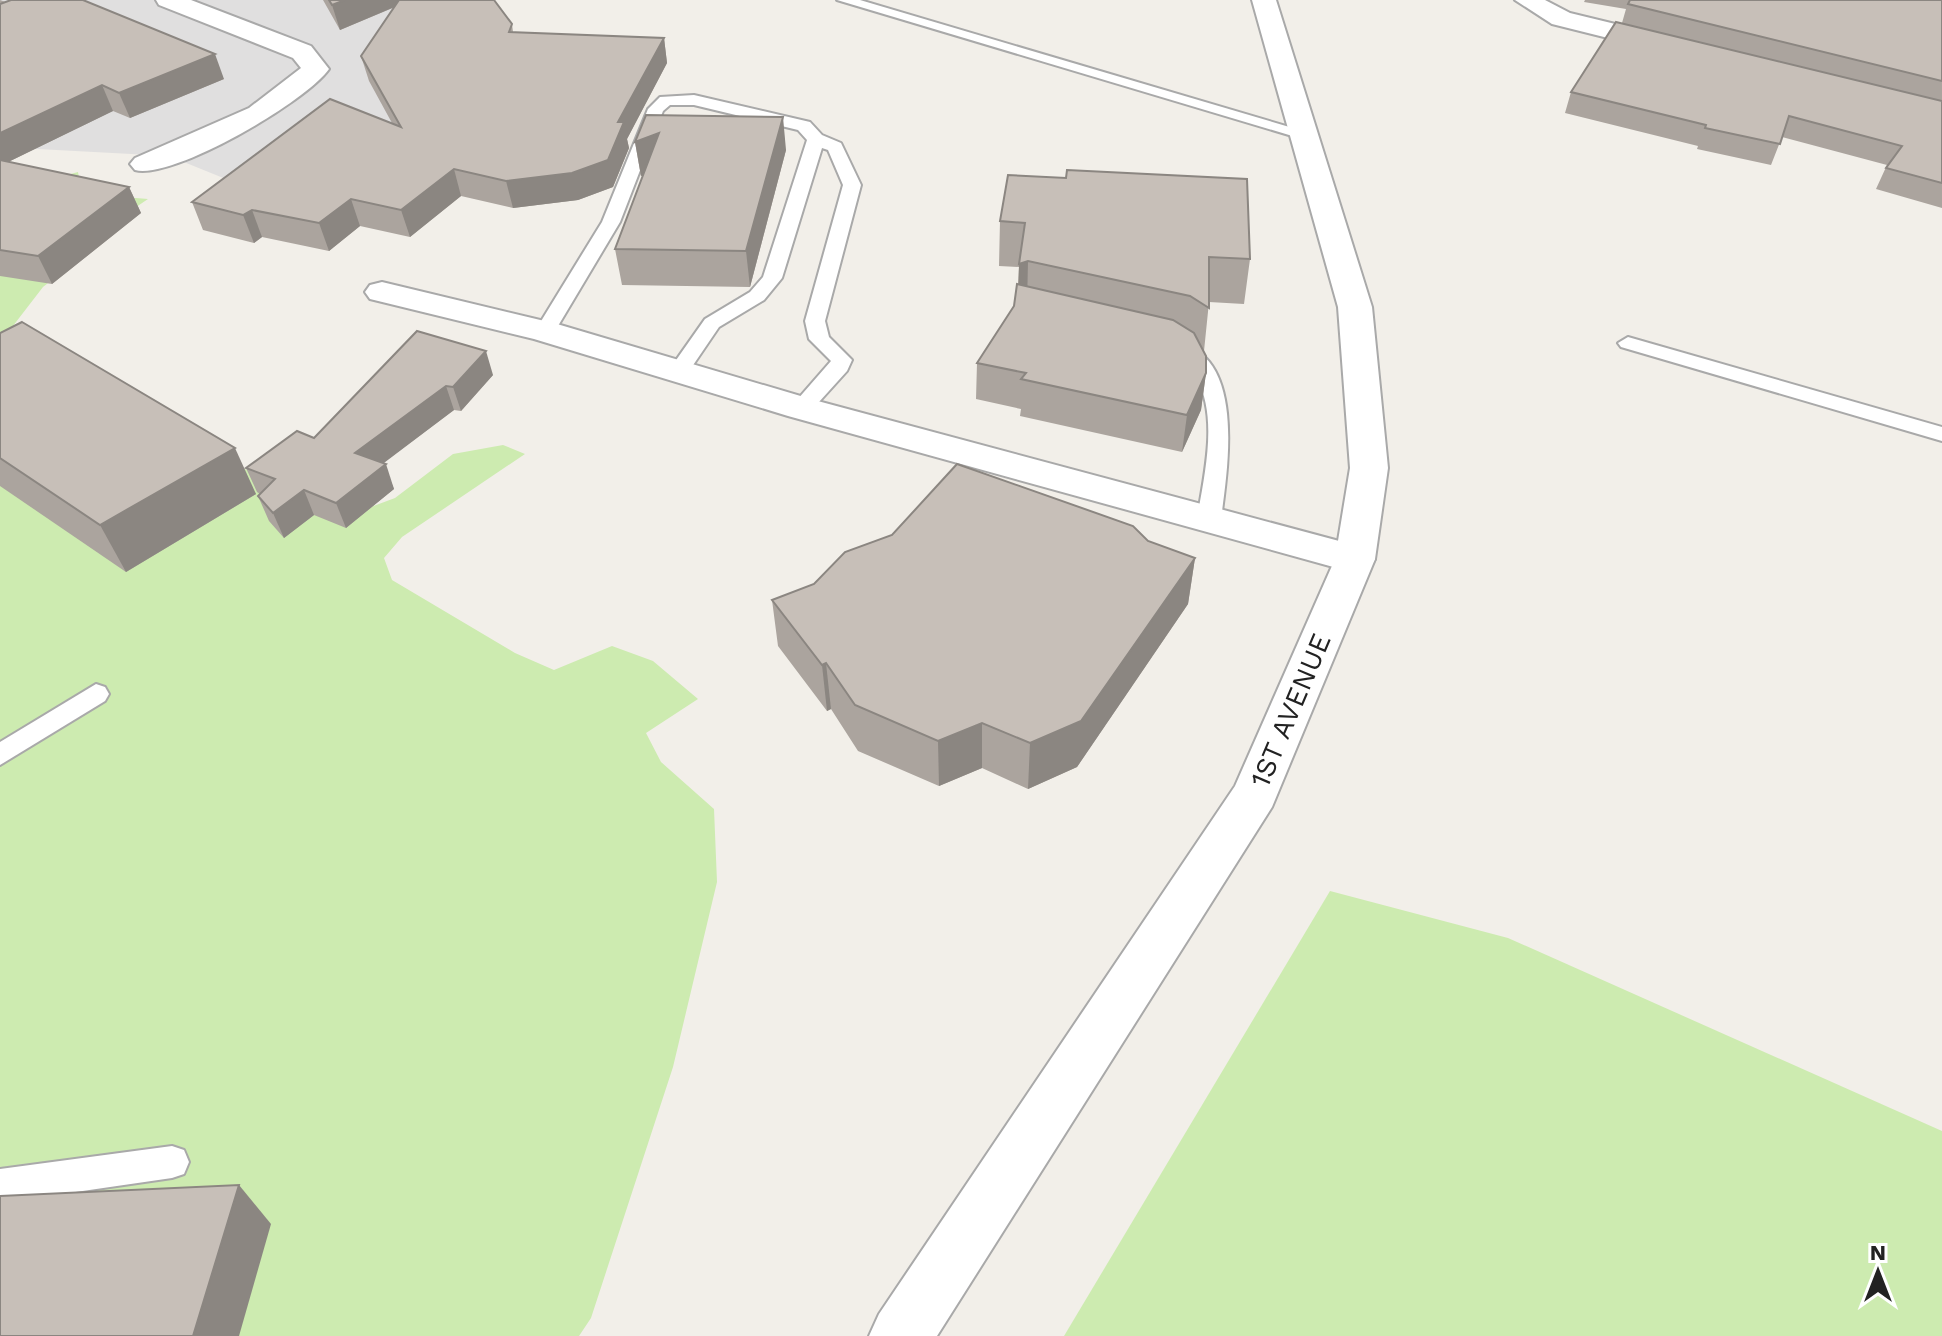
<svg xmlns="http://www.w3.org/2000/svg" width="1942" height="1336" viewBox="0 0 1942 1336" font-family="'Work Sans',sans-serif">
<rect width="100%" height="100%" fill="#f2efe9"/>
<polygon fill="#e0dfdf" points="0,0 470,0 497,11 325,219 169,156 0,147"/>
<g fill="#cdebb0">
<polygon points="78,172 80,183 112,196 148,199 111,224 89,251 43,287 6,335 176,440 352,514 395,498 453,454 503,445 525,454 402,537 384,558 392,580 515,653 554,670 612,646 653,661 698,699 646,733 661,762 714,809 717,882 673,1067 591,1318 579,1336 0,1336 0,193"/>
<polygon points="1330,891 1508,938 1942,1131 1942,1336 1064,1336"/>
</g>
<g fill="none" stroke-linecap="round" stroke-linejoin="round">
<defs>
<g id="service">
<polygon points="837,0 860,0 1313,134 1311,138 1299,138"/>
<polygon points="694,95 810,122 822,135 841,143 861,185 825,321 829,337 852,360 847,371 809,413 793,413 790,408 831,361 809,339 805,321 843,185 828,150 822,148 782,278 764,300 719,327 685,377 678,379 667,373 705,319 750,292 763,277 807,140 798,130 694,105 670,105 663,111 620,222 555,331 545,337 535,331 602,222 648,109 660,97"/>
<polygon points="1628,337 1942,427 1942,441 1621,347 1618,343"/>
<path d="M1181,344C1246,360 1227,472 1221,519L1209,527L1197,519C1204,476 1219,417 1196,377C1189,366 1178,360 1171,350Z"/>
<polygon points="96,684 105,687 109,694 105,701 0,765 0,742"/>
<polygon points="172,1146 184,1150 189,1162 184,1174 172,1178 0,1203 0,1169"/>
</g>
<g id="minor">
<path d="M156,0H191L311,46L329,69C306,102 172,180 135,170L130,164L135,158L249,108L301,68L293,58L159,5Z"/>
<polygon points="1515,0 1545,0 1570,13 1677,39 1681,45 1668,53 1552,24"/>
<polygon points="382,282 557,324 814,400 1369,549 1375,559 1369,569 1355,573 788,416 534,339 370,299 365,292 370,285"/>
</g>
<polygon id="tertiary" points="1252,0 1276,0 1372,307 1388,468 1375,559 1272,807 937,1336 869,1336 879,1314 1235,786 1335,559 1350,468 1338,307"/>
</defs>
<use href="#service" stroke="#a9a9a9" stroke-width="4"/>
<use href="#minor" stroke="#a9a9a9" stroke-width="4"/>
<use href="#tertiary" stroke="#a9a9a9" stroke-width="4"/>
<use href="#service" fill="#fff" fill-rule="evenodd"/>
<use href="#minor" fill="#fff" fill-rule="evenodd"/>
<use href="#tertiary" fill="#fff" fill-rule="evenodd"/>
</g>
<g fill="#aba49e">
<polygon points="0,0 224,79 130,118 113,111 8,162 129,187 141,213 52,284 0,276"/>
<polygon points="323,0 494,0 512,24 513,32 664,38 667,63 627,139 629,148 613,187 578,200 513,208 461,196 410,237 360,226 329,251 262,237 254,243 203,230 192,202 392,123 369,81 361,56 395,7 340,30"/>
<polygon points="1585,0 1942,0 1942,208 1876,189 1887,165 1782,137 1771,165 1697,149 1698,146 1565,113 1571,92 1622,23 1626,9 1584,2"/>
<polygon points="635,142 786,150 750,287 622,285 615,249 643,175 641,176"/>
<polygon points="1008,175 1250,259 1244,304 1209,302 1204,351 1206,373 1201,410 1182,452 1020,416 1021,409 976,399 977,363 1014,306 1018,284 1019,267 999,266 1000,221"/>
<polygon points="417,331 493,375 461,411 454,410 383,463 394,489 346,528 314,515 284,538 269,521 258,496 260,494 257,492 246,468 314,438"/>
<polygon points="0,333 256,494 126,572 0,486"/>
<polygon points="1148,541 1195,558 1188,604 1077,767 1028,789 982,768 939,786 858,751 831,709 827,711 778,646 772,600 814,584"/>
</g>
<g fill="#8b8681">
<polygon points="345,0 411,0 340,30 332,5"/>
<polygon points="664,38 667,63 627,139 629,148 613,187 578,200 513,208 506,181 618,122"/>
<polygon points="215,54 224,79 130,118 119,93"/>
<polygon points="102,85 113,111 0,166 0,133"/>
<polygon points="783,117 786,150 750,287 746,251"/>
<polygon points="659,133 664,167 641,176 635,142"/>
<polygon points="454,169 461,196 410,237 401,210"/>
<polygon points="129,187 141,213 52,284 38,256"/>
<polygon points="351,199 360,226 329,251 319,223"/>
<polygon points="252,210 262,237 254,243 243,215"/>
<polygon points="1028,261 1027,306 1018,308 1019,264"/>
<polygon points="486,351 493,375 461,411 453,387"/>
<polygon points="1206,373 1201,410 1182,452 1187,415"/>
<polygon points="446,386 454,410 364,478 355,453"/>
<polygon points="235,448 256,494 126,572 100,525"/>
<polygon points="386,464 394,489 346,528 336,503"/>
<polygon points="304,490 314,515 284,538 273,513"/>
<polygon points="1195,558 1188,604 1077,767 1028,789 1030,743"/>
<polygon points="826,663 831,709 827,711 822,665"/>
<polygon points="982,723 982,768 939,786 938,741"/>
<polygon points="239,1185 271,1224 239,1336 193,1336"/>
</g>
<g fill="#c7bfb8" stroke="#8b8681" stroke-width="2">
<polygon points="11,0 83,0 215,54 119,93 102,85 0,133 0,4"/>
<polygon points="329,0 345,0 332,5"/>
<polygon points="399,0 494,0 512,24 509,32 664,38 618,122 624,122 608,160 572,173 506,181 454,169 401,210 351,199 319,223 252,210 243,215 192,202 330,99 401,127 361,56"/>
<polygon points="1630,0 1942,0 1942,81 1628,4"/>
<polygon points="1616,22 1942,101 1942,183 1886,168 1902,146 1789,116 1780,144 1705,128 1706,125 1571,92"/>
<polygon points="646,115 783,117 746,251 615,249 659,133 635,142"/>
<polygon points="0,160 129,187 38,256 0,250"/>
<polygon points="1067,170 1247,179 1250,259 1209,257 1209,308 1190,296 1028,261 1019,264 1025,223 1000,221 1008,175 1066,178"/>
<polygon points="1017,284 1173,320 1194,333 1206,356 1206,373 1187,415 1021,379 1026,373 977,363 1014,306"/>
<polygon points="22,322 235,448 100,525 0,458 0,333"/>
<polygon points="417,331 486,351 453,387 446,386 355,453 386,464 336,503 304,490 273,513 258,496 275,479 246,468 297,431 314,438"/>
<polygon points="957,464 1133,526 1148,541 1195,558 1081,721 1030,743 982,723 938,741 855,705 826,663 822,665 772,600 814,584 845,552 892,535"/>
<polygon points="239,1185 193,1336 0,1336 0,1196"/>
</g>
<g text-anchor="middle" stroke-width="7" stroke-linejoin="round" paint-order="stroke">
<g font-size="28" fill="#222" stroke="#fff">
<text transform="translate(1290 710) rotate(-67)" y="10">1ST AVENUE</text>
</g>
</g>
<g transform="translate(1878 1272)" stroke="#ffffff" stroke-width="6" paint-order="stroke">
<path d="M0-6L14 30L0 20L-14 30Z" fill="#222222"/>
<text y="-12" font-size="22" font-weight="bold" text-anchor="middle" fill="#222222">N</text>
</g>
</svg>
